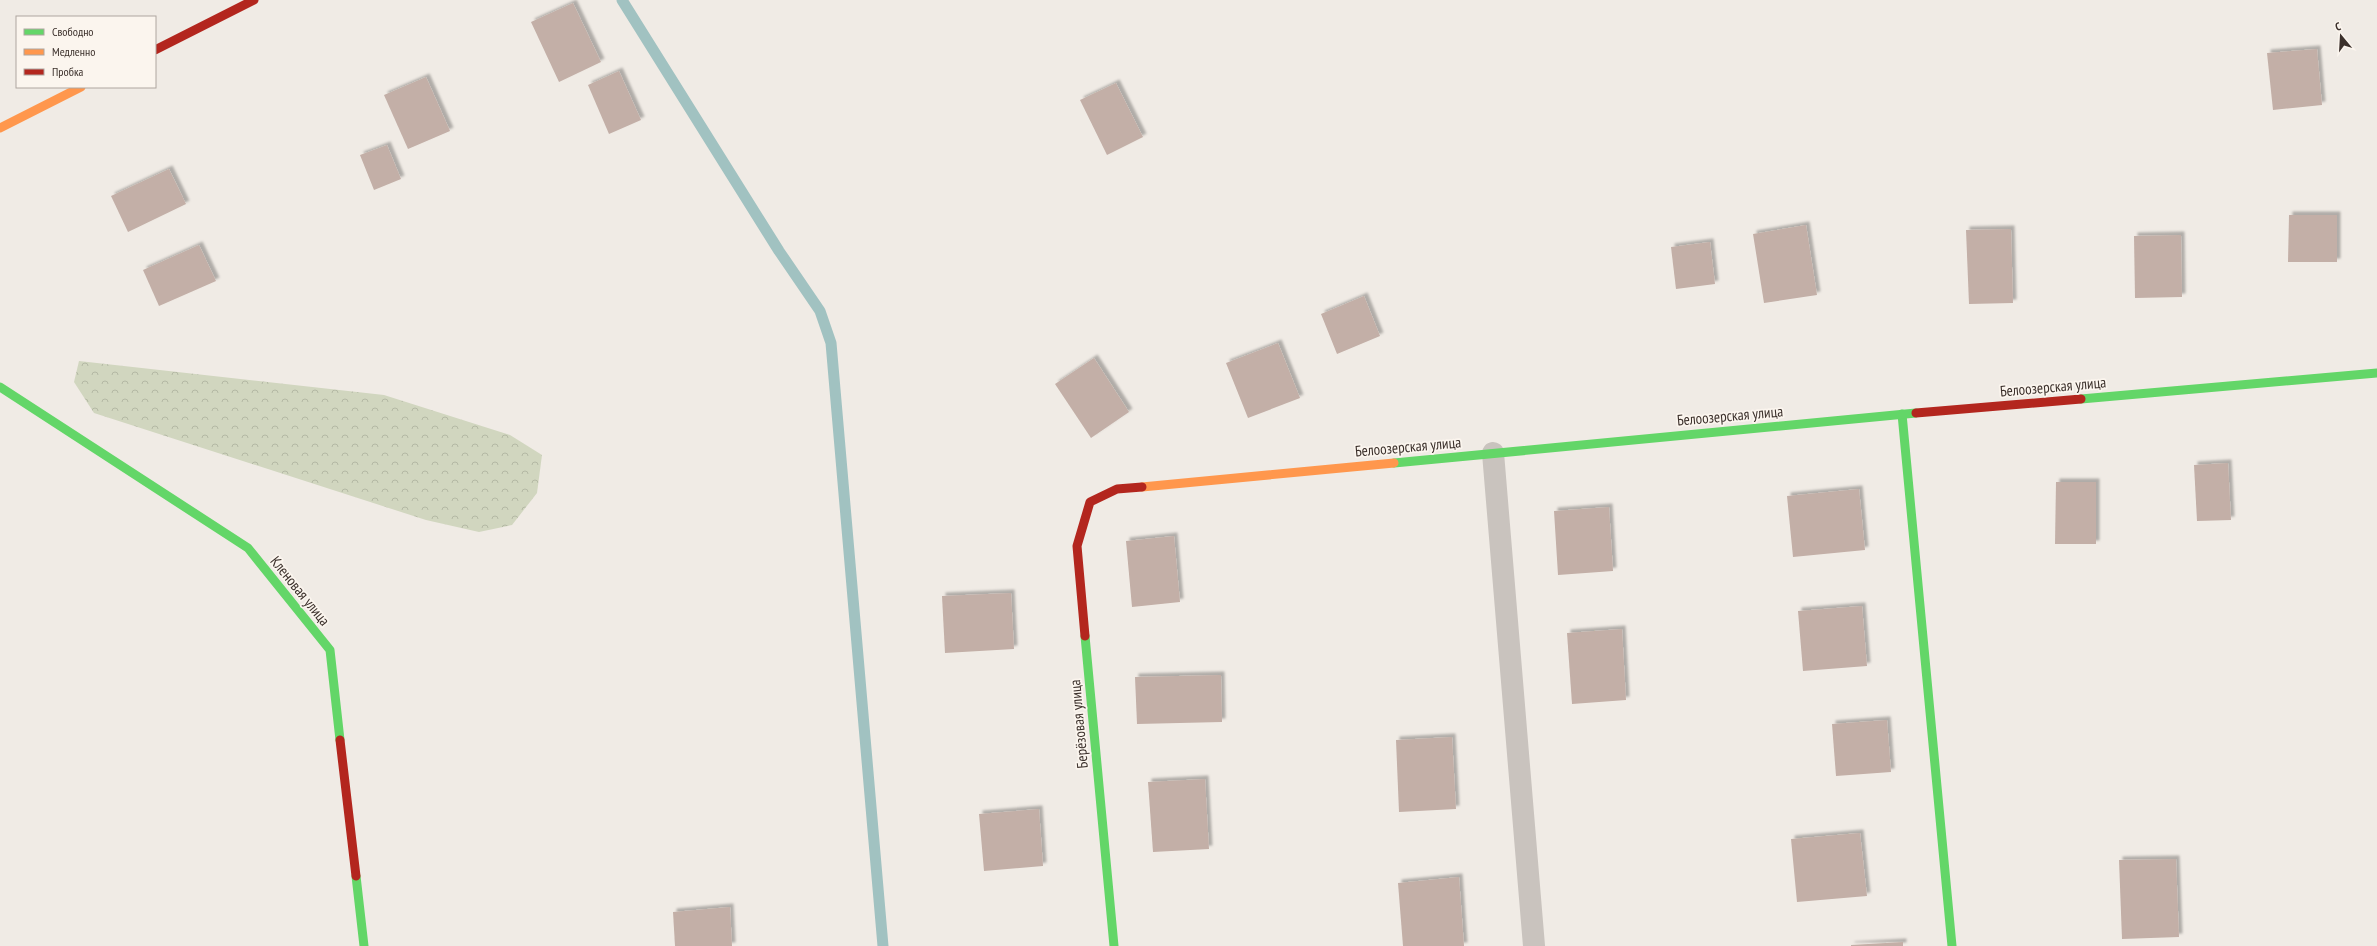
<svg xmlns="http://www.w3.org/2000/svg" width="2377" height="946" viewBox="0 0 2377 946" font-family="'PT Sans Narrow',sans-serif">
<defs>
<pattern id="forest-crowns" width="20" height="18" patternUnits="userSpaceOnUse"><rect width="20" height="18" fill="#d1d6bf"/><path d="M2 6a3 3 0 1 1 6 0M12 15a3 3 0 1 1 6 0" fill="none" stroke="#b4b8a4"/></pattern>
<filter id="shadow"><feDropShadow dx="3.5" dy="-3.5" stdDeviation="1" flood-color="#0004"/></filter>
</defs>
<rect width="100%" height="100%" fill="#f0ebe5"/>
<polygon fill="url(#forest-crowns)" points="79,361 384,395 510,435 542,455 537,493 512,525 479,532 426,520 94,413 74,382"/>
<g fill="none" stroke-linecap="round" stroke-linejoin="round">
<polyline stroke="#a1c2c1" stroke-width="11" points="622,0 779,251 820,311 831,343 883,946"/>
</g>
<g fill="#c3afa7" filter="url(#shadow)">
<polygon points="573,3 601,62 559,82 531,22"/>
<polygon points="2317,49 2322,105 2273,110 2267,53"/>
<polygon points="619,71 641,120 609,134 588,85"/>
<polygon points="426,77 450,131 408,149 384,95"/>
<polygon points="1116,83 1143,137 1107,155 1080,100"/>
<polygon points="387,145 401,179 374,190 360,155"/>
<polygon points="169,169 186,204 128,232 111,196"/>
<polygon points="2289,215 2337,215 2337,262 2288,262"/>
<polygon points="1806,225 1817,295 1764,303 1753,234"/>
<polygon points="2011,229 2013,303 1969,304 1966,230"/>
<polygon points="2181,235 2182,297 2135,298 2134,236"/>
<polygon points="1710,242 1715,284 1676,289 1671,247"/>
<polygon points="199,245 216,281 159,306 143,270"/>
<polygon points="1364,296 1380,336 1337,354 1321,314"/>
<polygon points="1278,343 1300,398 1248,418 1226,363"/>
<polygon points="1094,358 1129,412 1091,438 1055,384"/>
<polygon points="2228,463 2231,520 2197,521 2194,465"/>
<polygon points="2056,482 2096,482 2096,544 2055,544"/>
<polygon points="1859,489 1865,550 1793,557 1787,496"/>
<polygon points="1609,507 1613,571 1558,575 1554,511"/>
<polygon points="1174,536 1180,602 1132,607 1126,541"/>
<polygon points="1011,593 1014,649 945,653 942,596"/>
<polygon points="1862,606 1867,666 1803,671 1798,611"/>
<polygon points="1622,629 1626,700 1572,704 1567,633"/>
<polygon points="1221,675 1222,722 1137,724 1135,677"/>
<polygon points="1887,720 1891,772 1836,776 1832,724"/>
<polygon points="1452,737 1456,809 1399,812 1396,740"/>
<polygon points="1205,779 1209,849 1153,852 1148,782"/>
<polygon points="1039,809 1043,866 984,871 979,814"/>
<polygon points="1860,833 1867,896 1797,902 1791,839"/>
<polygon points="2176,859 2179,937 2122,939 2119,860"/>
<polygon points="1459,877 1464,946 1403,946 1398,883"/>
<polygon points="730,907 732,946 675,946 673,912"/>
<polygon points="1903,942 1903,946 1851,946 1851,945"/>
</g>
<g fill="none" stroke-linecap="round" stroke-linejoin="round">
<polyline stroke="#c9c3be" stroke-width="22" points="1493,453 1534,946"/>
<g stroke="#63d668" stroke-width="9">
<polyline points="0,387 248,548 330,650 340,740"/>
<polyline points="2081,399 2377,373"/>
<polyline points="1902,414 1952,946"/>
<polyline points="1394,463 1916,413"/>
<polyline points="1085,636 1114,946"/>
<polyline points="356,876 364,946"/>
</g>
<g stroke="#ff974d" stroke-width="9">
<polyline points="0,128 81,87"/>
<polyline points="1142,487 1394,463"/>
</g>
<g stroke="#b3261e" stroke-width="9">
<polyline points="155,50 254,0"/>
<polyline points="1916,413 2081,399"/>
<polyline points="1085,636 1077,546 1090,502 1117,489 1142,487"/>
<polyline points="340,740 356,876"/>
</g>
</g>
<g text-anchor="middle" stroke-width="3.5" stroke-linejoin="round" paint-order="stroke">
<g font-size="15" fill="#3b302b" stroke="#fbf5ee">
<text transform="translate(2053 387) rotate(-5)" y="5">Белоозерская улица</text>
<text transform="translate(1730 416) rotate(-5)" y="5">Белоозерская улица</text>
<text transform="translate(1408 447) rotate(-5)" y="5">Белоозерская улица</text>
<text transform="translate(300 591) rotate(51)" y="5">Кленовая улица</text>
<text transform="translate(1079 724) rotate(-95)" y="5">Берёзовая улица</text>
</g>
</g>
<rect x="16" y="16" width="140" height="72" fill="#fbf5ee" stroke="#aea6a0"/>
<rect x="24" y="29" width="20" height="6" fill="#63d668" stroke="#aea6a0"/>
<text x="52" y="36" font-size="12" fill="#3b302b">Свободно</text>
<rect x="24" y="49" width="20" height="6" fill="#ff974d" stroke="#aea6a0"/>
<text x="52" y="56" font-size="12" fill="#3b302b">Медленно</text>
<rect x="24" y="69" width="20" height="6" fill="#b3261e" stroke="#aea6a0"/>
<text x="52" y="76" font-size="12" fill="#3b302b">Пробка</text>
<g transform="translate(2341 36) rotate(342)" stroke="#fbf5ee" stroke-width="3" paint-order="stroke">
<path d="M0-3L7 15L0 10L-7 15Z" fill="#3b302b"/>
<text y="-6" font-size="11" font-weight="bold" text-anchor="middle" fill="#3b302b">С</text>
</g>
</svg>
